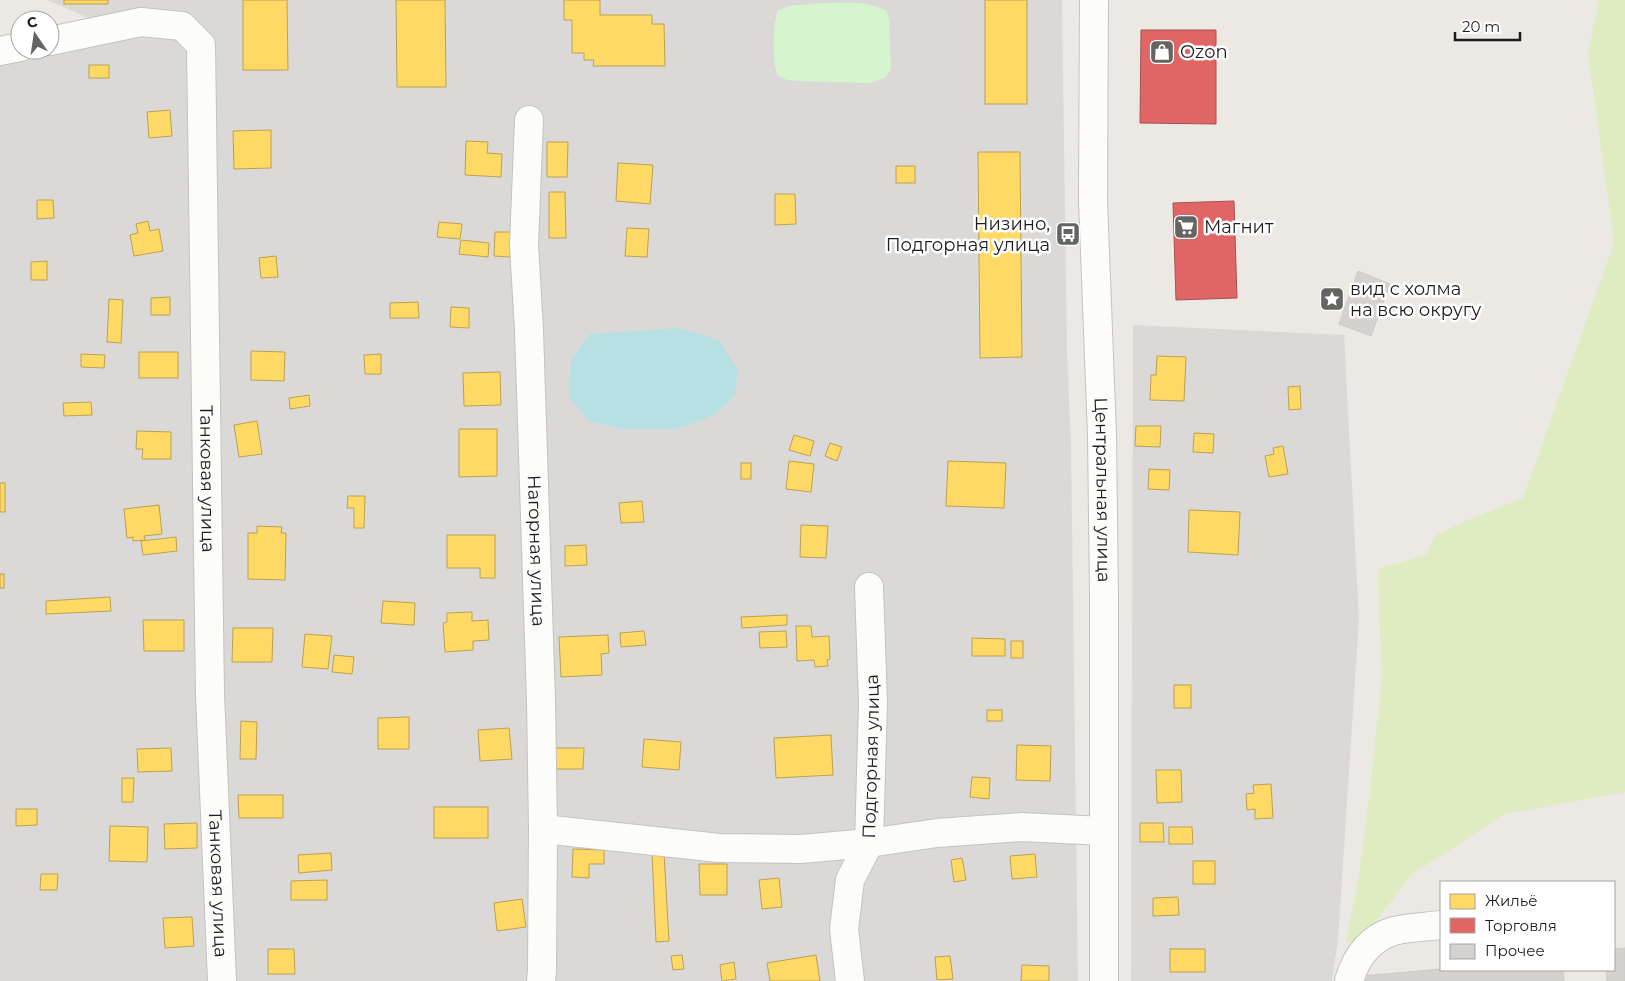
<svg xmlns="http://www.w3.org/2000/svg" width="1625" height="981" viewBox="0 0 1625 981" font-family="Montserrat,sans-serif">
<rect width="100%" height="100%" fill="#ece9e5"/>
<g fill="#dbd9d7">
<polygon points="47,0 1062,0 1067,352 1071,443 1078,981 0,981 0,53 20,50 50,50 107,26"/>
<polygon points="1133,325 1344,335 1359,619 1338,940 1332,981 1131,981"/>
</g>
<polygon fill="#dfecc1" points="1599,0 1625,0 1625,792 1505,814 1411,875 1359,944 1346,942 1359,875 1370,792 1382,676 1377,569 1426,555 1435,536 1465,521 1523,498 1614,243 1588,53"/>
<path fill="#d4f5ce" d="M821,3C843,3 867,0 887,11L889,21L891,69L886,77L871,83L799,81L787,80L777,75C772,54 773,32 777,11L789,6Z"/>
<polygon fill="#b6e0e2" points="680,328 719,340 737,369 736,394 716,414 677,429 622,429 589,421 569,397 571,359 590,334"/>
<g fill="#ffd966" stroke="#bba150">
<rect x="64" y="0" width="44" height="4"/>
<polygon points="243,0 287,0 288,70 243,70"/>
<polygon points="396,0 445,0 446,87 397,87"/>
<polygon points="564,0 600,0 600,15 652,15 652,24 664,24 665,66 593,66 594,60 584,60 584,53 572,53 572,20 564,20"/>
<rect x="985" y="0" width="42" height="104"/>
<rect x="89" y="65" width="20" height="13"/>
<polygon points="170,110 172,136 149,138 147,112"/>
<polygon points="271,130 271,168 234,169 233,131"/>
<polygon points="466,141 488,142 487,153 502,154 501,177 465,175"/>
<polygon points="547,142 568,142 567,177 547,177"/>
<polygon points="978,152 1020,152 1022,357 980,358"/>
<polygon points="618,163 653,165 650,204 616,201"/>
<rect x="896" y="166" width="19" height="17"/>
<polygon points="549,192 565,192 566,238 549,238"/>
<polygon points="775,194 795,194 796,224 775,225"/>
<polygon points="37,200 53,200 54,218 37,219"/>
<polygon points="148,221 150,231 159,229 163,251 134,256 130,235 138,233 136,224"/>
<polygon points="439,222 462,224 460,239 437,237"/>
<polygon points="627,228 649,229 647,257 625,256"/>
<polygon points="495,232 511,232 510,257 494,256"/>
<polygon points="461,240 489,243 488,257 459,254"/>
<polygon points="276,256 278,277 261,278 259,258"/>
<polygon points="47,261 47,280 31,280 31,262"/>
<polygon points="170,297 170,315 151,315 151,298"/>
<polygon points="109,299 123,300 121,343 107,342"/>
<polygon points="418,302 419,318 390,318 390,303"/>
<polygon points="451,307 469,308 469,328 450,327"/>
<polygon points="251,351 285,352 284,381 251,380"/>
<rect x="139" y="352" width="39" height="26"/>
<polygon points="81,354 105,355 104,368 81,367"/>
<polygon points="381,354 381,374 365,374 364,355"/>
<polygon points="1157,356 1186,357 1184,401 1150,400 1151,375 1156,375"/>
<polygon points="500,372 501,405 464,406 463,373"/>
<polygon points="1300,386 1301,409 1289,410 1288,387"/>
<polygon points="309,395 310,406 290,409 289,398"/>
<polygon points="91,402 92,415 64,416 63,403"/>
<polygon points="257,421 262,454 239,457 234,425"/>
<polygon points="1136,426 1161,426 1160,447 1135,446"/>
<polygon points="459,429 497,429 497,476 459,477"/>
<polygon points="137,431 171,432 171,459 142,459 143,449 136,449"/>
<polygon points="1194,433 1214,434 1213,453 1193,452"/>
<polygon points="794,435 814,441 810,456 789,450"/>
<polygon points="830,443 842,447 837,461 825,456"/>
<polygon points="1283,446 1288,474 1269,477 1265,456 1274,454 1273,448"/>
<polygon points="789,461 814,464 811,492 786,489"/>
<polygon points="948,461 1006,463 1004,508 946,506"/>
<rect x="741" y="463" width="10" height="16"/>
<polygon points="1149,469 1170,470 1169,490 1148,489"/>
<rect x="0" y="483" width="5" height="29"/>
<polygon points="348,496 365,496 364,528 354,528 354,508 347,508"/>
<polygon points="642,501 644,522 621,523 619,503"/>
<polygon points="159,505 162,534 144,536 145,540 133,541 133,537 127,538 124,509"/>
<polygon points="1189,510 1240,512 1238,555 1188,552"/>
<polygon points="801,525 828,526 826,558 800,557"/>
<polygon points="257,526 282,527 281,533 286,533 285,580 248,579 248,533 257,533"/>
<polygon points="447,535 495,535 495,578 480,578 480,568 447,568"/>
<polygon points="176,537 177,551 143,555 141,541"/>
<polygon points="586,545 587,565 565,566 565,546"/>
<rect x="0" y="574" width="4" height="14"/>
<polygon points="110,597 111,611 46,614 46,601"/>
<polygon points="383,601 415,603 414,625 381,623"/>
<polygon points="472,612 472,621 488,620 489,640 473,641 473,650 445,652 443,623 447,622 447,613"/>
<polygon points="787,615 787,625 742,628 741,617"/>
<polygon points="143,620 184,620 184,651 144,651"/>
<polygon points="796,626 811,626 812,637 829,636 830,659 827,660 828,666 815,667 814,660 797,661"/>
<polygon points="233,628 273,628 272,662 232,662"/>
<polygon points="644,631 646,645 621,647 620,633"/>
<polygon points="786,631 787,647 760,648 759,632"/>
<polygon points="305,634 332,636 328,669 302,667"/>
<polygon points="608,635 609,653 601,654 602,675 561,677 559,637"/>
<polygon points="972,638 1005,639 1005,656 972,656"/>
<rect x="1011" y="641" width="12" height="17"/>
<polygon points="334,655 354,657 352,674 332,672"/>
<rect x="1174" y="685" width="17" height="23"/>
<rect x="987" y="710" width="15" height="11"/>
<polygon points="409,717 409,749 378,749 378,718"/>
<polygon points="241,721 257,722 256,759 240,759"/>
<polygon points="509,728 512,759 480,761 478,730"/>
<polygon points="831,735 833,775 776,778 774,738"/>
<polygon points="644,739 681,742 679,770 642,767"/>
<polygon points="1017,745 1051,746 1050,781 1016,780"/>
<polygon points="171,748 172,771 138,772 137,749"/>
<polygon points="553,748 584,748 583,769 553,769"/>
<polygon points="1156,770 1181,770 1182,802 1157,803"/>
<polygon points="972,777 990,778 989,799 970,797"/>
<polygon points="122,778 134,778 133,802 122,802"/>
<polygon points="1271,784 1273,818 1255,819 1255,809 1247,810 1246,794 1254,793 1253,785"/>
<polygon points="238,795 283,795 283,818 239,818"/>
<rect x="434" y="807" width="54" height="31"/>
<polygon points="16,809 37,809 37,825 16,826"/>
<polygon points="197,823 197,848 165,849 164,824"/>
<polygon points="1140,823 1163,823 1164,842 1140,842"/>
<polygon points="110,826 148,827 147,862 109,861"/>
<polygon points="1169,827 1192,827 1193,844 1169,844"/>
<polygon points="573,849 604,850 604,864 589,864 589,878 572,877"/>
<polygon points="331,853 332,870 299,873 298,855"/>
<polygon points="652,853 664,853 669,941 656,942"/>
<polygon points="1035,854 1037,877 1012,879 1010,856"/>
<polygon points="962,858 966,880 954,882 951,860"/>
<rect x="1193" y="861" width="22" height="23"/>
<polygon points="699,864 727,864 727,895 700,895"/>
<polygon points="41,874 58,874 57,890 40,890"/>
<polygon points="779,878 782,907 762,909 759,880"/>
<polygon points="327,880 327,900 291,900 291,881"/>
<polygon points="1178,897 1179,915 1153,916 1153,898"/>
<polygon points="522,899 526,927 497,931 494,903"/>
<polygon points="192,917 194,946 165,948 163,918"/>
<polygon points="268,949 294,949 295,974 268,974"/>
<rect x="1170" y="949" width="35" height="23"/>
<polygon points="682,955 684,969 673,970 671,956"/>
<polygon points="816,955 820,981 770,981 767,963"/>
<polygon points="950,956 953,979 937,980 935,957"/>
<polygon points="734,962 736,979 722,981 720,965"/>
<polygon points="1022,965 1049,966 1049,981 1021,981"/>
</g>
<g fill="#e06666" stroke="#a65050">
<polygon points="1141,30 1216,30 1216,124 1140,123"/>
<polygon points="1234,201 1237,298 1176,300 1173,203"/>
</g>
<g fill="#d4d1ce" stroke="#cfcac6">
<polygon points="1358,271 1390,284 1371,336 1339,324"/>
<polygon points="1625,948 1625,981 1607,981 1606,970 1614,970 1614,949"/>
<polygon points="1441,969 1563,970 1564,981 1363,981 1362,976"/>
</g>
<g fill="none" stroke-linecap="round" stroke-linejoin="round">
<defs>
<g id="minor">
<path id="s1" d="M1094,0L1093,200L1102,435L1104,595V981"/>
<path id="s2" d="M50,41L141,22L182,26L201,45L210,694L222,981"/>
<polyline points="0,51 20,47"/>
<path id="s3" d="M529,120L524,245L529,330L541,701L543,829L542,971L541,981"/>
<polyline points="543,829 719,848 801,849 869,843 937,833 1022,827 1103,831"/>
<path id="s4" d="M850,981L844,929L850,880L869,843L873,703L869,587"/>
<path d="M1349,981C1356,957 1370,938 1394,931C1409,927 1426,927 1441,925"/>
</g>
</defs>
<use href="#minor" stroke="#c4c3c1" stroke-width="30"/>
<use href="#minor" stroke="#fcfcfb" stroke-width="28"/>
</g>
<defs>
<symbol id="shop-square" viewBox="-11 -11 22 22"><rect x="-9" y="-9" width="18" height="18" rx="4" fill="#656463" stroke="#fff"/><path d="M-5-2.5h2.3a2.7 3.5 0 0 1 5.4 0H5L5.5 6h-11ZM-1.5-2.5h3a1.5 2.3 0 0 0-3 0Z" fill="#fff"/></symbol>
<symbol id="supermarket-square" viewBox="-11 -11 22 22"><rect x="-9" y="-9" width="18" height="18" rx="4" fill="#656463" stroke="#fff"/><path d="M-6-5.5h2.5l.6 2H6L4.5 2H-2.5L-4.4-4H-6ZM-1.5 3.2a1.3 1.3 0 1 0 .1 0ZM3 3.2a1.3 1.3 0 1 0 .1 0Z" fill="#fff"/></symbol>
<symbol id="bus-square" viewBox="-11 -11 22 22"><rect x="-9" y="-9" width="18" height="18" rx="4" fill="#656463" stroke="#fff"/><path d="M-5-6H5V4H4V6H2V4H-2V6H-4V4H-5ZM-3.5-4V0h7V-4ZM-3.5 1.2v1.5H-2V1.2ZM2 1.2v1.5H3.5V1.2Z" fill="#fff"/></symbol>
<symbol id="sight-square" viewBox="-11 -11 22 22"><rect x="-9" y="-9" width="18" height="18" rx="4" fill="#656463" stroke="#fff"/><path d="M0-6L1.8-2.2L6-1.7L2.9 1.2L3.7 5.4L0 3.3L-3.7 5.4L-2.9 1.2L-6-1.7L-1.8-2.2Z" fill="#fff"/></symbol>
</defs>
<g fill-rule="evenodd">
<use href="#shop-square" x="1148" y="38" width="28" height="28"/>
<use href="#supermarket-square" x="1172" y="213" width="28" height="28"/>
<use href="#bus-square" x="1054" y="220" width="28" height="28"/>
<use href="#sight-square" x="1318" y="285" width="28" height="28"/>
</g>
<g text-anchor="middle" stroke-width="5" stroke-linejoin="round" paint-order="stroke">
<g font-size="18" fill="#1d1d1d" stroke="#fff" text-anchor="start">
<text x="1180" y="58">Ozon</text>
<text x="1050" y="230" text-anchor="end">Низино,<tspan x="1050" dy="21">Подгорная улица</tspan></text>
<text x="1204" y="233">Магнит</text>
<text x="1350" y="295">вид с холма<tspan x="1350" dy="21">на всю округу</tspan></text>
</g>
<g font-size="18" fill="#1d1d1d" stroke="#fff">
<text dy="6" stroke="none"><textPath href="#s2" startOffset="595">Танковая улица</textPath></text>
<text dy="6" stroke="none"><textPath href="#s1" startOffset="490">Центральная улица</textPath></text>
<text dy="6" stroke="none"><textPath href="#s3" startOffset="431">Нагорная улица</textPath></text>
<text dy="6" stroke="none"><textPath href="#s4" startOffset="230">Подгорная улица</textPath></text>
<text dy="6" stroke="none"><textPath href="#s2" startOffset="1000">Танковая улица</textPath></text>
</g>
</g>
<rect x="1440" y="881" width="175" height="90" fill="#ffffff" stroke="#a5a5a5"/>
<rect x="1450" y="894" width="25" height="15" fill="#ffd966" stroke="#a5a5a5"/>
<text x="1485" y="906" font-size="15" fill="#1d1d1d">Жильё</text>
<rect x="1450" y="918" width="25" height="15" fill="#e06666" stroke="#a5a5a5"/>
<text x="1485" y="931" font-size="15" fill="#1d1d1d">Торговля</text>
<rect x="1450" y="944" width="25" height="15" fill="#d4d1ce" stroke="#a5a5a5"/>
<text x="1485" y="956" font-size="15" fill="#1d1d1d">Прочее</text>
<g transform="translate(35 35) rotate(347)"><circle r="24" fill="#ffffff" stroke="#a5a5a5"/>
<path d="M0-4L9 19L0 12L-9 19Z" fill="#656463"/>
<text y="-8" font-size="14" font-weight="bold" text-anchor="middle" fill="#1d1d1d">С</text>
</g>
<path d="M1455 32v8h65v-8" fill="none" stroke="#1d1d1d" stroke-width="2.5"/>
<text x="1462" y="32" font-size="15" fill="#1d1d1d" stroke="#ffffff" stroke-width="4" paint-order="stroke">20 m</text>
</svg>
